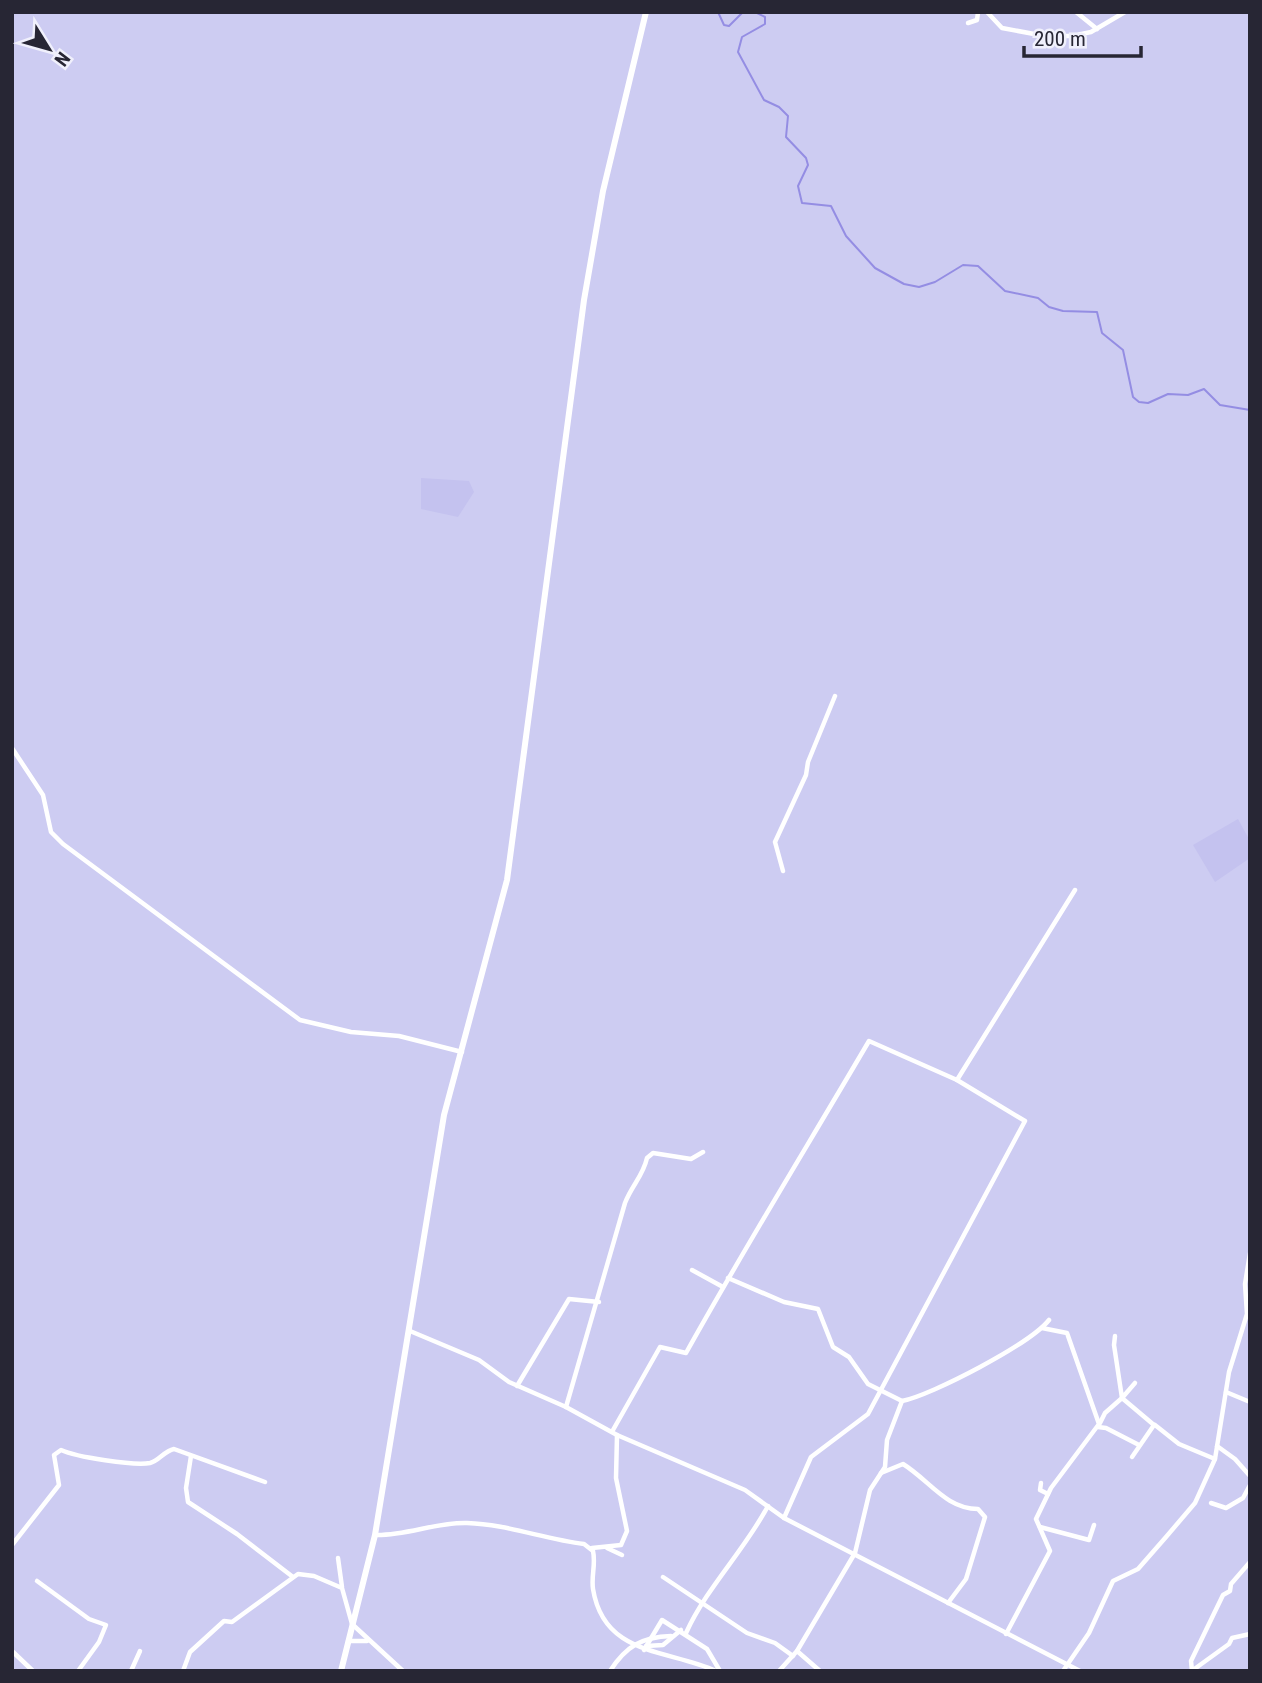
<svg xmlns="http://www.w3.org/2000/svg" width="1262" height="1683" viewBox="0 0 1262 1683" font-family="'Roboto Condensed',sans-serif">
<rect width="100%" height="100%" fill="#cdccf2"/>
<g fill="#c4c2ef">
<polygon points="421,478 469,481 474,492 458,517 421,509"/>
<polygon points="1238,819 1250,841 1250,858 1215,882 1193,845"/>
</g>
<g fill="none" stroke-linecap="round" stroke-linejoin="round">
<g stroke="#948de3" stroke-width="2">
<polyline points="718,12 724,25 729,26 743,12"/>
<polyline points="755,12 765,17 765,24 742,37 738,52 764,100 779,107 788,116 786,137 806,158 808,165 798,186 802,203 831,206 846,236 875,268 904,284 919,287 935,282 963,265 978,266 1005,291 1038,298 1049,307 1063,311 1097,312 1102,333 1123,350 1133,397 1139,402 1148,403 1168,394 1188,395 1204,389 1220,405 1250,410"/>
</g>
<g stroke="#fff" stroke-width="4.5">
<polyline points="987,12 1002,28 1045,36 1072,36 1091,32 1125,12"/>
<polyline points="1076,12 1097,29"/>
<polyline points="968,23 977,20 978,12"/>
<polyline points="12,748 43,795 51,832 63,844 300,1020 351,1032 399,1036 462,1052"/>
<polyline points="783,871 775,842 806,775 808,762 835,696"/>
<polyline points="692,1270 723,1287"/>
<polyline points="728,1278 784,1302 818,1309 833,1347 849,1357 868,1384 902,1401"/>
<polyline points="410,1331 479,1360 509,1382 566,1407 617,1435 745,1490 784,1518 1080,1671"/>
<polyline points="1115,1336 1114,1345 1122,1398 1135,1383"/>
<polyline points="517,1386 569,1299 599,1302"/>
<polyline points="1226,1392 1250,1402"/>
<path d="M566,1407L625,1203C632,1185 643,1176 647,1158L653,1153L691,1159L703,1152"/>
<polyline points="1100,1423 1105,1413 1122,1398 1154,1425 1132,1457"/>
<polyline points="1155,1425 1179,1444 1215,1459"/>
<polyline points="1098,1427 1106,1428 1139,1445"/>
<path d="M613,1430L660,1347L686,1353C745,1247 808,1145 869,1041L957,1080"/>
<polyline points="1217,1446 1235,1459 1250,1476"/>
<polyline points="191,1456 186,1488 188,1502 237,1534 293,1577"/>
<path d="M881,1473L903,1464C929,1480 946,1509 978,1509L985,1517L966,1579L948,1603"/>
<polyline points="1041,1483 1040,1490 1048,1494"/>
<polyline points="1211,1503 1226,1508 1243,1498 1250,1485"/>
<polyline points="784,1518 811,1457 868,1414 1025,1121 957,1080 1075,890"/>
<polyline points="1040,1527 1089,1540 1094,1525"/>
<path d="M375,1535C406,1536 436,1522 467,1523C506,1524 544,1539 584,1544L593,1551C596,1564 591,1576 593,1589C604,1657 669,1649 716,1671"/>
<path d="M12,1545L59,1485L54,1455L61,1450C76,1457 134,1466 150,1463C159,1461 164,1451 174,1449L265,1482"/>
<polyline points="592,1548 621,1545 627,1531 616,1478 617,1435"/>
<polyline points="607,1548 622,1555"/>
<polyline points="338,1558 342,1587"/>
<polyline points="663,1577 747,1633 775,1643 793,1656"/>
<polyline points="37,1581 89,1619 106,1625 99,1642 78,1671"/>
<path d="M686,1633C707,1587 744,1551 768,1506"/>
<polyline points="1006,1634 1050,1551 1036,1519 1051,1488 1099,1424 1067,1333 1042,1328"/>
<polyline points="348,1641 367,1641"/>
<polyline points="646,1646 663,1645 681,1630"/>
<polyline points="644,1650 662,1620 707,1649 720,1671"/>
<polyline points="12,1651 33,1671"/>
<polyline points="797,1651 820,1671"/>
<polyline points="1193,1670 1229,1644 1232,1638 1250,1634"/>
<polyline points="131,1671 140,1651"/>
<polyline points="183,1671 190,1652 224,1621 232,1622 298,1574 314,1576 342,1588 352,1624 403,1671"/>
<path d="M610,1671C626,1646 642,1637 671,1636"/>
<path d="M779,1671L797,1651L855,1553L870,1490L885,1467L887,1440L902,1401C932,1395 1030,1344 1049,1320"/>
<polyline points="1063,1671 1089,1633 1113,1581 1138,1569 1166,1537 1195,1503 1215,1459 1229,1372 1247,1314 1245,1284 1250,1253"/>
<polyline points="1192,1671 1191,1661 1223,1595 1230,1591 1231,1584 1250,1562"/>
</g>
<polyline stroke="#fff" stroke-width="6" points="341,1671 375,1535 444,1115 507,880 584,300 603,191 646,12"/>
</g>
<rect width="1262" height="1683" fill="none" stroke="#272634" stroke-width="28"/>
<g transform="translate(49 49) rotate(127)" stroke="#f0f0fc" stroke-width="5" paint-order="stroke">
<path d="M0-5L12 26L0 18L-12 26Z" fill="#272634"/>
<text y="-10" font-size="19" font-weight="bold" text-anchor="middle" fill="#272634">N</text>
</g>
<path d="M1024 46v10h117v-10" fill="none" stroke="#272634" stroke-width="3.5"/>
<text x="1034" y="46" font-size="21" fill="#272634" stroke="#f0f0fc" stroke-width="5" paint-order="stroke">200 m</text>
</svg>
